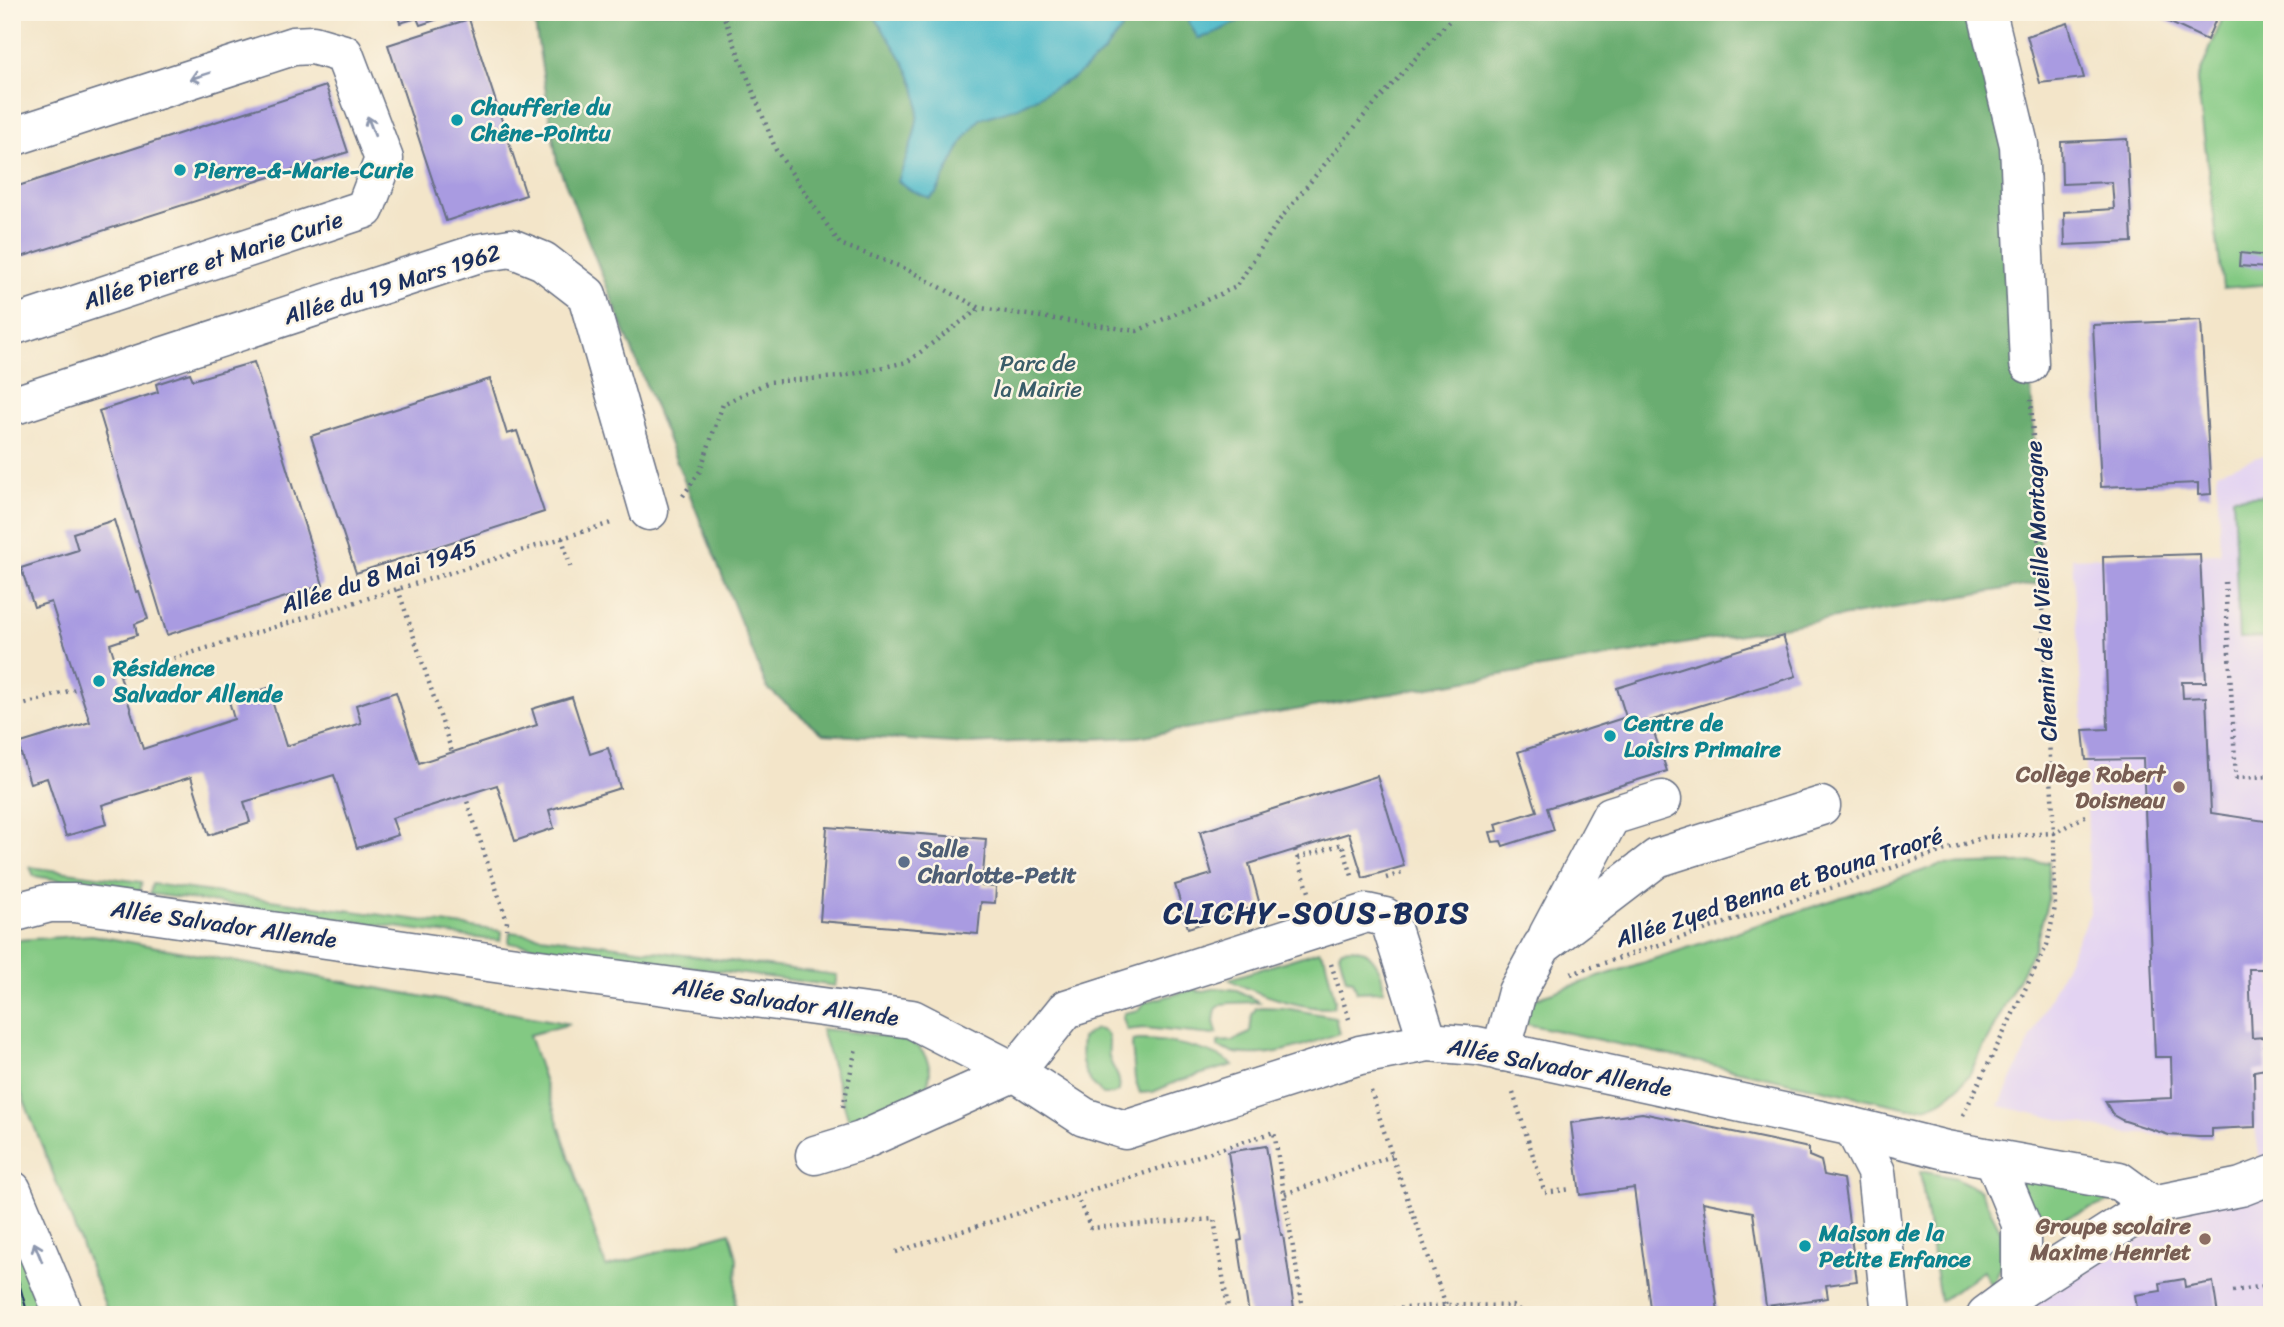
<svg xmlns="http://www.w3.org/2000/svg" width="2284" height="1327" viewBox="0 0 2284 1327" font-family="Sriracha,sans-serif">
<rect width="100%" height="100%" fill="#fcf5e5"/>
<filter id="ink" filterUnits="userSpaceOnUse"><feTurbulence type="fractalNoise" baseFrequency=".0143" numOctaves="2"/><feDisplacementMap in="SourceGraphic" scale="14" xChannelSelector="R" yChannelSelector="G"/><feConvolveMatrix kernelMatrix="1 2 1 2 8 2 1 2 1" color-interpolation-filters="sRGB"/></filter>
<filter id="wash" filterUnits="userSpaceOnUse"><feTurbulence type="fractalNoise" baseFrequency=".00686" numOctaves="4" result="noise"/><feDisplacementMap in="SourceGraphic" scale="28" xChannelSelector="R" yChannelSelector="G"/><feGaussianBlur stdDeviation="1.57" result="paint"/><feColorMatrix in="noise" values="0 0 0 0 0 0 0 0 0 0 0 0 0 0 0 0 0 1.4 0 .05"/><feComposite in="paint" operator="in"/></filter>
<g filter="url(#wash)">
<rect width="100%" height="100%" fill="#f3e5c9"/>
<polygon fill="#e3d3f2" points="2272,452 2272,1315 2020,1315 2032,1305 2261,1167 2255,1127 2213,1129 2212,1137 2198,1137 2123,1133 1999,1106 2090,913 2086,760 2072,558 2220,553 2217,472"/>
<g fill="#83c983" stroke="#4f7c70" stroke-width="2">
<polygon points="2225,12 2272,12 2272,284 2223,288 2197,81"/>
<polygon points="2272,495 2272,637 2239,638 2233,497"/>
<path d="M2049,862L2048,899L2035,947L1969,1075C1952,1096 1936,1109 1908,1108L1522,1023L1525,1005L1544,995L1940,865Z"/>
<polygon points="30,867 142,882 140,892 34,876"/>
<polygon points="152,884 502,931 500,941 150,894"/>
<polygon points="510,932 837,975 835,986 509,943"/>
<polygon points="92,935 570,1024 529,1035 606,1267 730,1232 737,1258 735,1315 109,1315 12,1070 12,951 18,940"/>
<path d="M1352,948L1365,951C1378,963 1384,974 1383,991L1357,992L1353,980L1346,979L1339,953L1342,949Z"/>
<path d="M1319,951L1325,958L1335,1001L1333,1007C1310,1012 1250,992 1229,979Z"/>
<polygon points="1218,988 1237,990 1259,1002 1230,1003 1223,1004 1216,1009 1214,1021 1217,1033 1213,1035 1144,1028 1127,1030 1123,1018 1124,1013 1139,1010 1145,1002 1196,989 1198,992"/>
<path d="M1262,1007L1285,1008L1335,1017L1339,1033C1304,1046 1253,1065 1218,1047V1042L1232,1041L1250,1033L1252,1015L1256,1008Z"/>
<path d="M821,1029C842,1031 902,1035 918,1047C924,1052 929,1062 930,1071C930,1082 925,1091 916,1098C899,1111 870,1119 851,1128Z"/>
<path d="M1095,1029C1100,1030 1102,1029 1106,1033C1112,1041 1107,1048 1109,1057C1112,1070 1122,1076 1119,1091L1113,1094H1103C1084,1079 1079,1063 1082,1038Z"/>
<path d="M1138,1040C1162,1039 1215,1049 1233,1065L1178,1081L1153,1092L1140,1093L1135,1079L1132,1044L1133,1041Z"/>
<polygon points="1920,1171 1956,1178 1980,1190 2001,1231 2002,1263 1992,1287 1983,1271 1940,1301"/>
<polygon points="2028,1174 2117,1199 2033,1230 2017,1186"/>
<polygon points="12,1222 46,1307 25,1315 12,1315"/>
</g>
<polygon fill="#6aad71" stroke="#426e68" stroke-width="2" points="533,12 1987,12 2019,145 2041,583 1137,737 967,744 823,734 767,688 557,162"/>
<g fill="#4ebac9" stroke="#347494" stroke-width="2">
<path d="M872,12H1135L1102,54L1075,77L1018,107L980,119L964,139L936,193L929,198L910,190L898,181C907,155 922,123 917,95C911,66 887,38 872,12Z"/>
<polygon points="1195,12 1257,12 1211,35 1198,38 1188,21"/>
</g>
<g id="blocks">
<g fill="#a99be1">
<polygon points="397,12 457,12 457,13 420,25 417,18 400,23"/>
<polygon points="2147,12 2219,12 2207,40"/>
<polygon points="469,19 526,195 446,221 388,45"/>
<polygon points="2068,23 2084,78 2040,83 2027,36"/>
<polygon points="326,86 348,152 12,260 12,188"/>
<polygon points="2127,139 2132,242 2065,245 2064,212 2114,209 2112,182 2062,184 2061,142"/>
<polygon points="2240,253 2268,256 2268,268 2239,266"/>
<polygon points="2201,320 2211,494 2198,495 2198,483 2101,487 2093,325"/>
<polygon points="254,362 323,585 167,635 99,411 158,392 156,384 190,373 193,380"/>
<polygon points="490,379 507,434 517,431 544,512 356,573 311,436"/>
<polygon points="114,520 136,592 139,591 148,619 135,624 137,635 110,644 143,749 234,719 229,701 268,688 286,746 361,723 356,705 396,692 419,763 537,725 532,709 572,697 590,754 608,748 620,788 549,810 554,828 515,841 497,785 392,818 398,835 357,848 334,775 244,802 250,822 209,835 191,777 102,805 107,824 66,836 47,778 30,783 18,744 90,722 51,602 34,607 21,568 78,550 73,533"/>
<polygon points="2200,554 2206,682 2182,682 2183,698 2206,697 2211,813 2272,822 2272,969 2249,969 2252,1038 2264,1037 2266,1069 2254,1071 2255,1127 2212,1129 2212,1137 2198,1137 2169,1135 2122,1120 2113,1115 2105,1101 2172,1098 2171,1057 2155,1057 2143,759 2086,760 2083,730 2108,729 2103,557"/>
<polygon points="1783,636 1796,676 1650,721 1667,771 1547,808 1554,830 1503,846 1501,841 1493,842 1490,832 1498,831 1496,824 1537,811 1518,752 1626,717 1617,688"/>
<polygon points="1377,776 1404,866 1363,878 1349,833 1249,864 1260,905 1188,928 1175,885 1212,874 1200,832"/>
<polygon points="827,827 986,839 982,886 996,887 995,903 981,902 978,934 820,921"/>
<polygon points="1642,1113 1809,1148 1809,1156 1821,1161 1824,1175 1843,1179 1857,1281 1826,1285 1828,1298 1766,1306 1753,1212 1703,1202 1718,1312 1696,1315 1651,1315 1634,1188 1580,1195 1571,1123"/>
<polygon points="1266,1146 1281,1235 1283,1235 1295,1315 1249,1315 1238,1241 1242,1240 1228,1152"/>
<polygon points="2184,1279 2185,1287 2213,1282 2218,1315 2138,1315 2135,1295 2161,1291 2160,1283"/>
</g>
</g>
</g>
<g filter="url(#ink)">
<use href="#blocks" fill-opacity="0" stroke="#676f83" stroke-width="2"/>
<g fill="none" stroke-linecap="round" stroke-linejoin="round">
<defs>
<g id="minor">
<polyline points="1987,12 2019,145 2029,364"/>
<polyline points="12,137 293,46 313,45 344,54 384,159 365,209 12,326"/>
<polyline points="12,406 479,253 511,248 543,261 587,295 649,511"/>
<polyline points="12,913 50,903 74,903 502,964 912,1019 1015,1072 1084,1117 1125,1130 1360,1055 1428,1042 1477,1046 1853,1127 1946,1150 2119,1181 2152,1205"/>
<polyline points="1548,935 1611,816 1662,800"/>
<polyline points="1501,1052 1517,992 1542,946 1657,858 1821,806"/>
<polyline points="1853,1127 1876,1172 1891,1315"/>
<polyline points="815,1155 861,1141 1015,1072 1066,1009 1367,913 1385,917 1391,925 1428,1042"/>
<polyline points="1994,1159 2021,1224 2021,1289"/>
<polyline points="12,1190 64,1315"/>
<polyline points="1986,1315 2021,1289 2152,1205 2241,1187 2272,1175"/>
</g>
</defs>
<use href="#minor" stroke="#676f83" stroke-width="41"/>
<g stroke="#676f83" stroke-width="4.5" stroke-dasharray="2 5" stroke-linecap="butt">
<polyline points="722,12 776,150 840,244 904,268 980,308 1137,331 1236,287 1277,223 1363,117 1457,12"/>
<polyline points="683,496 700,471 723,404 769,382 839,377 907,362 980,308"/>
<polyline points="562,538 571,569"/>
<polyline points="2225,582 2236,778 2272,776"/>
<polyline points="398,589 452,752"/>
<polyline points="120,675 614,522"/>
<polyline points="12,708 79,688"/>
<polyline points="465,795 507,921 506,929"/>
<polyline points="1295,850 1309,892"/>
<polyline points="1298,858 1342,844 1353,879"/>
<polyline points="1386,878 1405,872"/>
<polyline points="1331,964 1349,1019"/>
<polyline points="1571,974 1985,837 2054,833 2087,815"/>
<polyline points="1371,1091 1392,1156 1446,1305 1448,1315"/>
<polyline points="1513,1093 1545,1193 1571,1189"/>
<polyline points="843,1107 856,1048"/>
<polyline points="1963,1115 2047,945 2055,907 2054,833 2031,400"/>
<polyline points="1285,1194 1392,1156"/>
<polyline points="1076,1195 1091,1228 1214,1219 1229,1315"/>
<polyline points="896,1252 1274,1132 1304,1315"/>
<polyline points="2233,1291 2272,1285"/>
<polyline points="1316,1315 1446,1305 1512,1306 1528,1315"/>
<polyline points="1441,1315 1446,1305"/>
</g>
<use href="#minor" stroke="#fff" stroke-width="38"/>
<polyline stroke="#1b2f5e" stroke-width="2" points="12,1258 28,1315"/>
</g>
<defs><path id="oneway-shaft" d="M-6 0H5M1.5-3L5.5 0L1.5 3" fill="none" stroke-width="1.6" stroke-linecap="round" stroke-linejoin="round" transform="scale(1.75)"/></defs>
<g stroke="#8d97ae">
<use href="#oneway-shaft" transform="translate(200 76) rotate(162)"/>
<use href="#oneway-shaft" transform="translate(371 126) rotate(-111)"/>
<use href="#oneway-shaft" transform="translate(38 1252) rotate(-112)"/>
</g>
</g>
<g fill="#0f9aa8" stroke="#fcf5e5" stroke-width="2.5">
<circle cx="457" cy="120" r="7"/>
<circle cx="180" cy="170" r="7"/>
<circle cx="99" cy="681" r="7"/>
<circle cx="1610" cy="736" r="7"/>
<circle cx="1805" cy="1246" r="7"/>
</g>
<g fill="#8d6e63" stroke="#fcf5e5" stroke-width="2.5">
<circle cx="2179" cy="787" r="7"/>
<circle cx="2205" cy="1239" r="7"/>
</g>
<circle fill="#5c6f8a" stroke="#fcf5e5" stroke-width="2.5" cx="904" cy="862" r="7"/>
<g text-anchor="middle" stroke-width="5" stroke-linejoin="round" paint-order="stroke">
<g font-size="23" font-weight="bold" fill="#0d838f" stroke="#fcf5e5" text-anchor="start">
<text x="471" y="115">Chaufferie du<tspan x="471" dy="26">Chêne-Pointu</tspan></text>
<text x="194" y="178">Pierre-&amp;-Marie-Curie</text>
<text x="113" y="676">Résidence<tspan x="113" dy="26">Salvador Allende</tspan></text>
<text x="1624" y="731">Centre de<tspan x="1624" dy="26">Loisirs Primaire</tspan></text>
<text x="1819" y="1241">Maison de la<tspan x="1819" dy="26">Petite Enfance</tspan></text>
</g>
<g font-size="23" fill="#1b2f5e" stroke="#fcf5e5">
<text transform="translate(213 260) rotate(-18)" y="8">Allée Pierre et Marie Curie</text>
<text transform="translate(392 284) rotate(-17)" y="8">Allée du 19 Mars 1962</text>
<text transform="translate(379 576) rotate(-17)" y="8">Allée du 8 Mai 1945</text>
<text transform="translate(2041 591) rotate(-93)" y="8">Chemin de la Vieille Montagne</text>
<text transform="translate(1779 887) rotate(-18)" y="8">Allée Zyed Benna et Bouna Traoré</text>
<text transform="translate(224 924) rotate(8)" y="8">Allée Salvador Allende</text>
<text transform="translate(786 1002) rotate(8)" y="8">Allée Salvador Allende</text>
<text transform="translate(1560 1067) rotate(11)" y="8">Allée Salvador Allende</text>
</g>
<g font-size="23" fill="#3a5d69" stroke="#fcf5e5">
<text x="1038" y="371">Parc de<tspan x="1038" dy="26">la Mairie</tspan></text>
</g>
<g font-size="23" font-weight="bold" fill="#785e54" stroke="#fcf5e5" text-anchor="end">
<text x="2165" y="782">Collège Robert<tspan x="2165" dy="26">Doisneau</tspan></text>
<text x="2191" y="1234">Groupe scolaire<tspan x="2191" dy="26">Maxime Henriet</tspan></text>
</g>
<g font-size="23" font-weight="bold" fill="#4e5e75" stroke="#fcf5e5" text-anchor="start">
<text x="918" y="857">Salle<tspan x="918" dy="26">Charlotte-Petit</tspan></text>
</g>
<g font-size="30" font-weight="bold" letter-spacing="2" fill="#1b2f5e" stroke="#fcf5e5">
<text x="1317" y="923">CLICHY-SOUS-BOIS</text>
</g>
</g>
<rect width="2284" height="1327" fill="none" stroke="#fcf5e5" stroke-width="42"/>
</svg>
